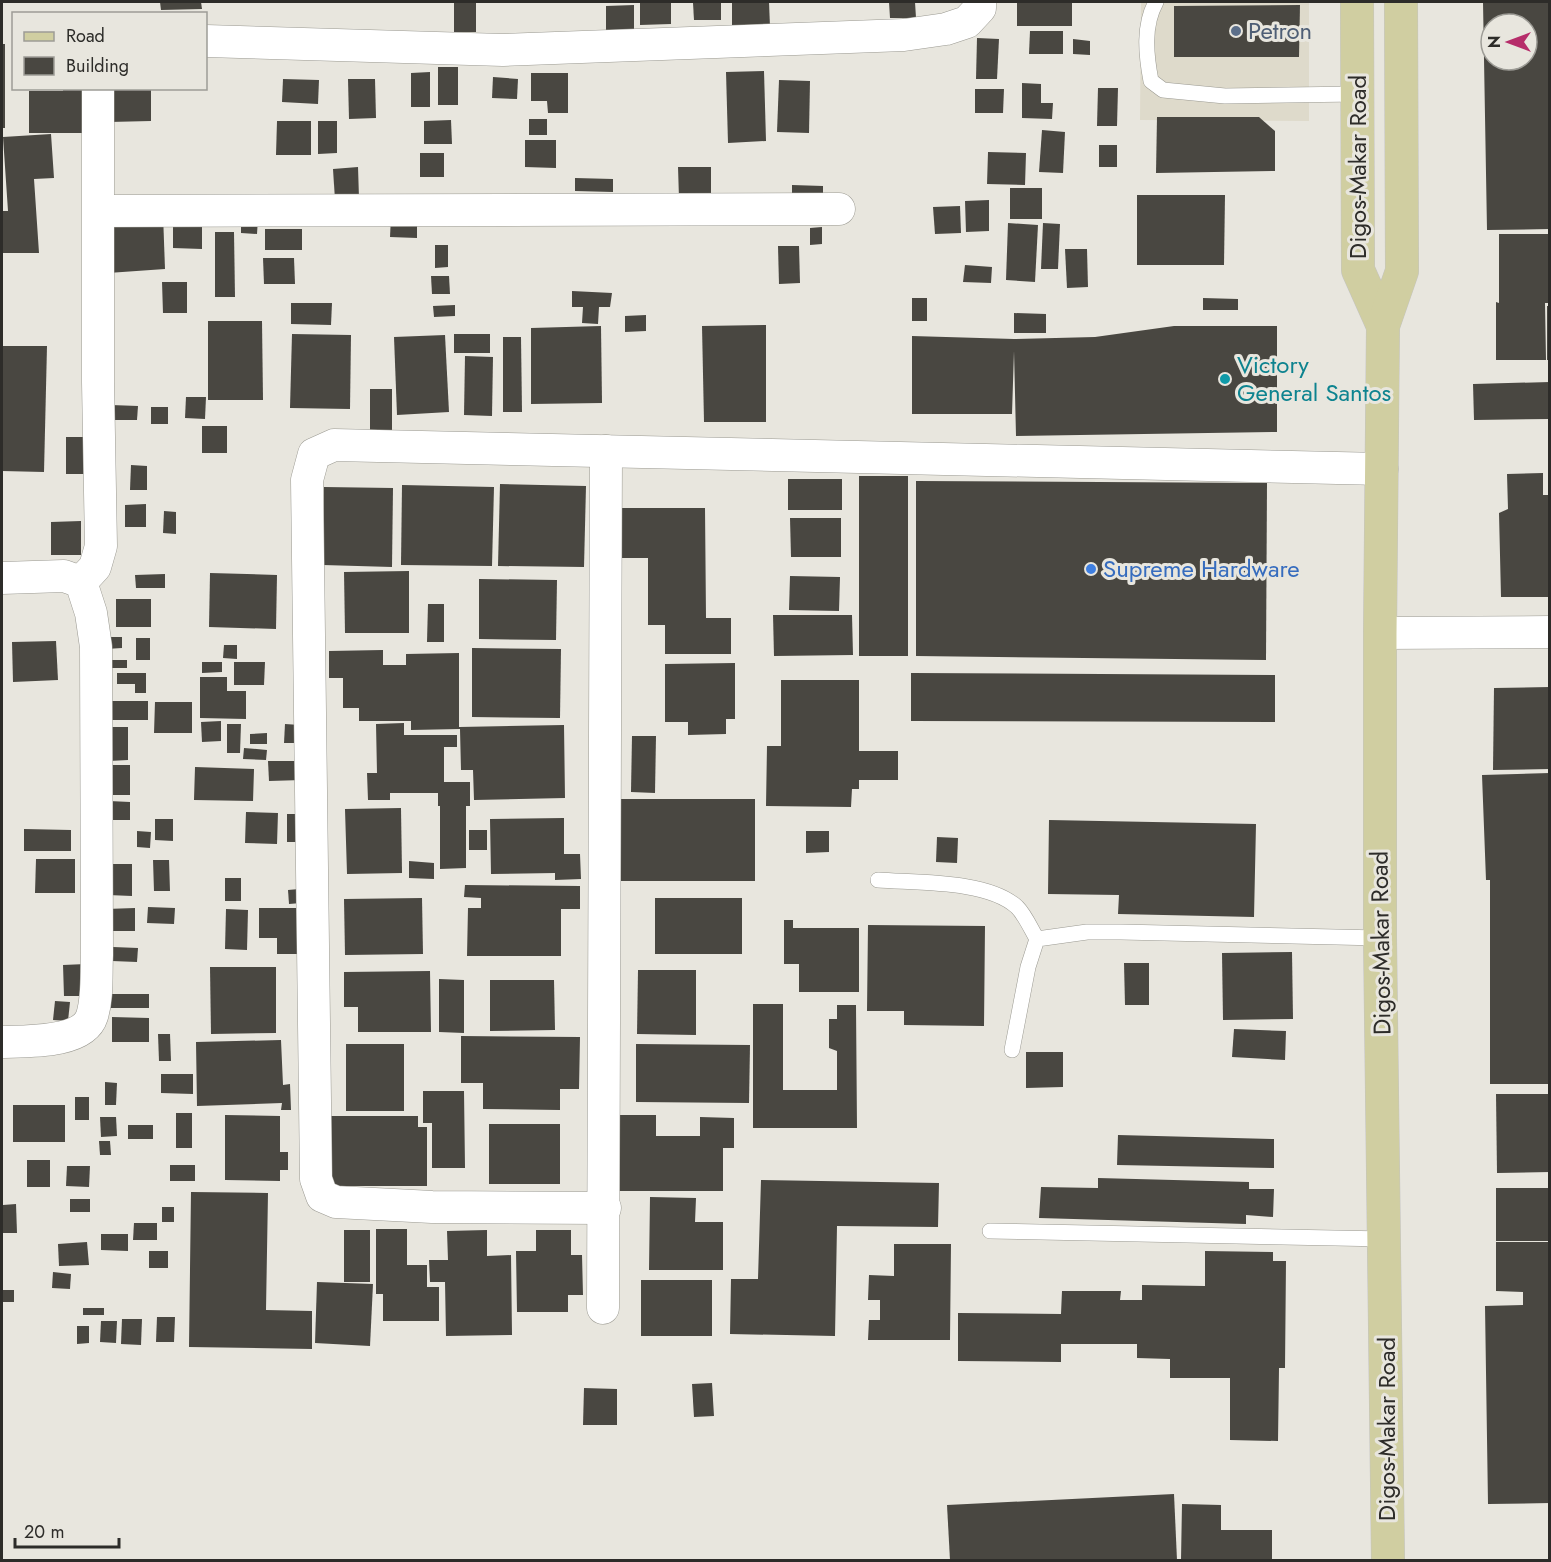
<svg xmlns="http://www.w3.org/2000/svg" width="1551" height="1562" viewBox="0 0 1551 1562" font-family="Jost,sans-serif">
<rect width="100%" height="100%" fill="#e8e6de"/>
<polygon fill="#dedacb" points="1141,2 1309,2 1309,121 1140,120"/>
<g fill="#494741" fill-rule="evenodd">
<polygon points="160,2 201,2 202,9 161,10"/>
<rect x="454" y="2" width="22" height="30"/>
<polygon points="640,2 671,2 671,24 640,25"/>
<polygon points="732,2 769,2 770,27 732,28"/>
<polygon points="889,2 915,2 916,18 890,18"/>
<rect x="1017" y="2" width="55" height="24"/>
<path d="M1483,2H1550V229L1487,230ZM1491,24H1527V60H1491Z"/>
<polygon points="693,3 721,3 721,20 694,20"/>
<polygon points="634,5 634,34 606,34 606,6"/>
<polygon points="1300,5 1299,57 1174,57 1174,6"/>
<polygon points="1030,31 1063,31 1063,54 1029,54"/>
<polygon points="977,38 999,39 997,79 976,79"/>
<polygon points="1073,39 1090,41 1090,55 1073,54"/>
<rect x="2" y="44" width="3" height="84"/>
<rect x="438" y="67" width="20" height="38"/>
<polygon points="764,71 766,141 728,143 726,72"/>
<polygon points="430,72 430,107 411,107 411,73"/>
<polygon points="531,73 568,73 568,113 548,113 547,101 531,101"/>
<polygon points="493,77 518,79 517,99 492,98"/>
<polygon points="283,79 319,80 318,104 282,102"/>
<polygon points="348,79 375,79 376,118 349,119"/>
<polygon points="779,80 810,81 809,133 777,132"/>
<polygon points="1022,83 1041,84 1041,103 1053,103 1052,119 1022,118"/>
<polygon points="63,88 92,88 92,133 29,133 29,91 63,91"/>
<polygon points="108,88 151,88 151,121 109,122"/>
<polygon points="1098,88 1118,88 1117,126 1097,126"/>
<polygon points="975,89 1004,89 1003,113 975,113"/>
<polygon points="1157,117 1259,117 1275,131 1275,171 1156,173"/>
<rect x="529" y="119" width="18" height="16"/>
<polygon points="451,120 452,144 424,144 424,121"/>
<polygon points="277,121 311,121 311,155 276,155"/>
<polygon points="318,121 337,121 337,153 318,154"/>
<polygon points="1042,130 1065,132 1063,173 1039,172"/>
<polygon points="51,134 54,178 34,179 39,253 2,253 2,211 8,211 3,137"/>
<polygon points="525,140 556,140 556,168 525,167"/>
<rect x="1099" y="145" width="18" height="22"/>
<polygon points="988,152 1026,153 1025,185 987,184"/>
<rect x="420" y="153" width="24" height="24"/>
<polygon points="358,167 359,199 335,200 333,169"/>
<polygon points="678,167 711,167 711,199 679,199"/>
<polygon points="575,178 613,179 613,192 575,191"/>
<polygon points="792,185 823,186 823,201 792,201"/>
<rect x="1010" y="188" width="32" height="31"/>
<polygon points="1137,195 1225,195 1224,265 1137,265"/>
<polygon points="989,200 989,231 966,232 965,201"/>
<polygon points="960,206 961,233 935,234 933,207"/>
<polygon points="163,214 165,269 108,273 105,216"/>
<polygon points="391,216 417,218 417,238 390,237"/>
<polygon points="173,218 202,219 202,249 173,248"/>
<polygon points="241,218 258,218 257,234 241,233"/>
<polygon points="1008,223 1038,225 1035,282 1006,280"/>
<polygon points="1043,223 1060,224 1058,269 1041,269"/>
<polygon points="822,227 822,244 810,245 810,228"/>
<rect x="265" y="229" width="37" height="21"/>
<polygon points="215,232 234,232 235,297 215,297"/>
<polygon points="1499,234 1550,234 1550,303 1545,303 1546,360 1496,360 1496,302 1499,303"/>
<polygon points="435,245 448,245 448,267 435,268"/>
<polygon points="778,246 799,246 800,283 779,284"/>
<polygon points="1065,249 1087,249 1088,287 1067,288"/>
<polygon points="263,258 294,258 295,284 264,284"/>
<polygon points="965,265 992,267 991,283 963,282"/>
<polygon points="431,276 449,276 450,294 432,294"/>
<polygon points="162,282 187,282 187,313 163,313"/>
<polygon points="572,291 612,293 610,307 599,307 598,324 582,323 583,307 572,307"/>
<rect x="912" y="298" width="15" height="23"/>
<polygon points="1203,298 1238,299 1238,310 1203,310"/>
<polygon points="291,303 332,303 331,325 291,324"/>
<polygon points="455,305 455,316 434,317 433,306"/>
<rect x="1547" y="306" width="3" height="54"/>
<polygon points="1014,313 1046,314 1046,333 1014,333"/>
<polygon points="646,315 646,331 625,332 625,316"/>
<polygon points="208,321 262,321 263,400 208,400"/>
<polygon points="766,325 766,422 704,422 702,326"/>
<polygon points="601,326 602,403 531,404 531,328"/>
<polygon points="1174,326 1277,326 1277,432 1016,436 1014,351 1012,414 912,414 912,336 1014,339 1095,337"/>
<polygon points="292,334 351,335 350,409 290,408"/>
<rect x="454" y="334" width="36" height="19"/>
<polygon points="445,335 449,412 397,415 394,337"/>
<polygon points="503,337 521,337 522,412 503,412"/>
<polygon points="2,346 47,346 44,472 2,471"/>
<polygon points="465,356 493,357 492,416 464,415"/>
<polygon points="1550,382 1550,419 1474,420 1473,384"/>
<rect x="370" y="389" width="22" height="42"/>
<polygon points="186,397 206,397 205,419 185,418"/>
<polygon points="111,405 138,406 137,420 110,420"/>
<rect x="151" y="407" width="17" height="17"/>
<rect x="202" y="426" width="25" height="27"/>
<rect x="66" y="437" width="21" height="37"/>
<polygon points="131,465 147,466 147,490 130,490"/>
<polygon points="1543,473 1543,495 1550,495 1550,597 1501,597 1499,513 1508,509 1507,474"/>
<rect x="859" y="476" width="49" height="180"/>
<rect x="788" y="479" width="54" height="31"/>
<polygon points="916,481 1267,483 1266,660 916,656"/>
<polygon points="500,484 586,486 584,567 498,566"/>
<polygon points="402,485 494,487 492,566 401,565"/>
<polygon points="324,487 393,488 392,567 323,565"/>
<polygon points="146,504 146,527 125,527 125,505"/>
<polygon points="622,508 705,508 706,618 731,618 731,654 665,654 665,625 648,625 648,558 622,558"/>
<polygon points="164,511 176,512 176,534 163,533"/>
<polygon points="790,518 841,518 841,557 791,557"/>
<polygon points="81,521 81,555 51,555 51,522"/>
<polygon points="409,571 409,633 345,633 344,572"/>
<polygon points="210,573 277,575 276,629 209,627"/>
<polygon points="165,574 165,588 136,588 135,575"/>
<polygon points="790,576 840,577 839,611 789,610"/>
<polygon points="479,579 557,580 556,640 479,639"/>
<rect x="116" y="599" width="35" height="28"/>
<polygon points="428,604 444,604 444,642 427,642"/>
<polygon points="773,615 852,615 853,655 774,656"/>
<polygon points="106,637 122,637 122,648 106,649"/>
<rect x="136" y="638" width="14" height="22"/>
<polygon points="56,641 58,680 13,682 12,642"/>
<polygon points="224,645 237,645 237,659 223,658"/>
<polygon points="472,648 561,649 560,718 472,717"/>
<polygon points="383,650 383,665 406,665 406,654 459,653 459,727 564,725 565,798 474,800 473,770 461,770 460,729 411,730 411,721 359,721 359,708 343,708 343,678 329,678 329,651"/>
<rect x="111" y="660" width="16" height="8"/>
<polygon points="202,662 222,662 222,672 202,673"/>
<polygon points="234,662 265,662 264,685 234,685"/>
<polygon points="735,663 735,719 726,719 726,734 688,735 688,722 665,722 665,664"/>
<polygon points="117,673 146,673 146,693 135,693 135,684 117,684"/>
<polygon points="911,673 1275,675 1275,722 911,721"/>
<polygon points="200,677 227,677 227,691 246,691 246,719 200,718"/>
<polygon points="781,680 859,680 859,751 898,751 898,780 859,780 859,789 852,789 851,807 766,806 767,746 781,746"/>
<polygon points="1550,687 1550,769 1493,770 1494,688"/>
<rect x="104" y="701" width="44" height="19"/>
<polygon points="155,702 192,702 192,733 154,733"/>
<polygon points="221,721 221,741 202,742 201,722"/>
<polygon points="404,723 404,735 457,735 457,747 444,747 444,782 470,782 470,806 466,806 466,868 440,869 440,806 438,806 438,793 390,793 390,800 368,800 367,773 377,773 376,724"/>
<polygon points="227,724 241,724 240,753 227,753"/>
<polygon points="285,724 300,725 299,743 284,743"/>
<polygon points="109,727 128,727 128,760 109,761"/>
<polygon points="267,733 267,744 250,744 250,734"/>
<polygon points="632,736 656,736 655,793 631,792"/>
<polygon points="244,748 267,750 266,760 243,759"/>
<polygon points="268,761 302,761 302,780 269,781"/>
<rect x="108" y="765" width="22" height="30"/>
<polygon points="195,767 254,769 253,801 194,800"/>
<polygon points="1550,773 1550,1084 1490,1084 1490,880 1486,880 1482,775"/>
<rect x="619" y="799" width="136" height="82"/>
<polygon points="109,801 130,802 130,820 109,820"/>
<polygon points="401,808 402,873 347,874 345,809"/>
<polygon points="246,812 278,813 277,844 245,843"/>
<rect x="287" y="814" width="16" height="28"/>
<polygon points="564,818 564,854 580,854 581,879 555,880 555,873 491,874 490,819"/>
<polygon points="155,819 173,819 173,841 155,840"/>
<polygon points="1049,820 1256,824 1254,917 1118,914 1119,895 1048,894"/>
<polygon points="24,829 71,830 71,851 24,851"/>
<rect x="469" y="830" width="18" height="20"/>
<polygon points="137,831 151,832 150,848 137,847"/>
<polygon points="806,831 829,831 829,852 806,853"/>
<polygon points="937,837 958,838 957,863 936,862"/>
<polygon points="36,859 75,859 75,893 35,893"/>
<polygon points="153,860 169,860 170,891 154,891"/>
<polygon points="409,861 434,863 434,879 409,878"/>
<polygon points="108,864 132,864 132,896 108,895"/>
<rect x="225" y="878" width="16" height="23"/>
<polygon points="465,885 580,886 580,909 561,909 561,956 467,956 468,908 481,908 481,898 464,897"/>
<polygon points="299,889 301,903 289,904 288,890"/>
<polygon points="422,898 423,954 345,955 344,899"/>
<rect x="655" y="898" width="87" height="56"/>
<polygon points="148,907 175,908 174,924 147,923"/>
<polygon points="135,908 135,931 106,931 106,909"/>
<polygon points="259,908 300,908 301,954 277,954 277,938 259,938"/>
<polygon points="226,909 248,910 247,950 225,949"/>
<polygon points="784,920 793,920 793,928 859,928 859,992 799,992 799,964 784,964"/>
<polygon points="868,925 985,926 984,1026 904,1025 904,1011 867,1011"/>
<polygon points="113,947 138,948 137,962 112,961"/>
<polygon points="1292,952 1293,1019 1223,1020 1222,953"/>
<polygon points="1124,963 1149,963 1149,1005 1125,1005"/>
<polygon points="86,964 87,996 64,996 63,965"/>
<polygon points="210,967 276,967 276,1033 211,1034"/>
<polygon points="638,970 696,970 696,1035 637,1034"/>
<polygon points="430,971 431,1032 358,1032 358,1007 344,1007 344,972"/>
<polygon points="439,979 464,980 464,1033 439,1032"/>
<polygon points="490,980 554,980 555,1030 490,1031"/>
<rect x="107" y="994" width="42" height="14"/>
<polygon points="55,1001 70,1002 68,1021 53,1020"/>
<polygon points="753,1004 783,1004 783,1090 837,1090 837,1051 829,1048 829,1019 837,1019 837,1005 856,1005 857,1128 753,1128"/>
<polygon points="112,1017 149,1018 149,1042 112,1042"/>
<polygon points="1234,1029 1286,1031 1285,1060 1232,1057"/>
<polygon points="158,1034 170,1034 171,1061 159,1061"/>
<polygon points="461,1036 580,1037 579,1089 560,1089 560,1110 483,1109 483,1083 461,1083"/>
<polygon points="281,1040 283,1085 290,1084 291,1110 281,1110 282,1103 197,1106 196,1042"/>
<rect x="346" y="1044" width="58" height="67"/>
<polygon points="636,1044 750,1045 749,1103 636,1102"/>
<polygon points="1026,1052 1063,1052 1063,1087 1026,1088"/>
<polygon points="161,1074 193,1074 193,1094 161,1093"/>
<polygon points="105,1082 117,1083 116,1105 105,1105"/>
<polygon points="423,1091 464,1091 465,1168 432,1168 432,1123 423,1123"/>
<polygon points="1496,1094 1550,1094 1550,1172 1497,1173"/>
<rect x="75" y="1097" width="14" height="23"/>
<rect x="13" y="1105" width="52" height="37"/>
<rect x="176" y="1113" width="16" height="35"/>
<polygon points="225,1115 280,1116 280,1152 288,1152 288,1170 280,1170 280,1181 225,1180"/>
<polygon points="614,1115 656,1115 656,1136 700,1136 700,1117 734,1118 734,1148 723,1148 723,1191 614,1191"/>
<polygon points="329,1116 418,1116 418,1127 427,1127 427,1186 329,1186"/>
<polygon points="100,1117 116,1117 117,1136 101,1137"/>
<rect x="489" y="1124" width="71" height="60"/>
<rect x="128" y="1125" width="25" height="14"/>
<polygon points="1118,1135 1274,1139 1274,1168 1117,1165"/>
<polygon points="99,1141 110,1141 111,1155 100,1155"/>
<rect x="27" y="1160" width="23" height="27"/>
<rect x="170" y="1165" width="25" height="16"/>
<polygon points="67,1166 90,1166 89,1187 66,1186"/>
<polygon points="1098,1178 1249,1182 1249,1189 1274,1189 1273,1217 1246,1215 1246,1224 1039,1218 1041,1187 1098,1188"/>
<polygon points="761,1180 939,1183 938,1227 837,1226 835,1336 730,1334 731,1279 758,1279"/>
<rect x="1496" y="1188" width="54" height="53"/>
<polygon points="191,1192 268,1193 266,1310 312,1311 312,1349 189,1347"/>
<polygon points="650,1197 696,1198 695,1222 723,1222 723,1270 649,1270"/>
<rect x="70" y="1199" width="20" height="13"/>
<polygon points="16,1204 17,1233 3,1233 3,1205"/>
<rect x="162" y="1207" width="12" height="15"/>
<polygon points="134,1223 157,1223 157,1240 133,1240"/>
<polygon points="376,1229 407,1229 407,1265 427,1265 427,1287 439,1287 439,1321 383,1321 383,1294 376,1294"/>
<rect x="344" y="1230" width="26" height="52"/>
<polygon points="487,1230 487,1256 511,1255 512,1335 446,1336 445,1282 430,1282 429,1260 448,1260 447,1231"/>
<polygon points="536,1230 571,1230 571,1255 582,1255 583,1295 568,1295 568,1312 517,1312 516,1251 536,1251"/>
<polygon points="101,1234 128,1234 128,1251 101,1250"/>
<polygon points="87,1242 89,1265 59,1266 58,1244"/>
<polygon points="1496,1242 1550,1242 1550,1503 1488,1504 1485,1306 1523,1305 1523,1292 1496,1291"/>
<polygon points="894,1244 951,1244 950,1340 868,1340 869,1320 880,1320 880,1300 868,1300 869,1275 894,1276"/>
<rect x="149" y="1251" width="19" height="17"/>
<polygon points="1205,1251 1273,1252 1273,1261 1286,1261 1285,1368 1279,1368 1278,1441 1230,1440 1230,1378 1170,1378 1170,1359 1137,1358 1137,1344 1061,1344 1061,1362 958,1361 958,1313 1061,1314 1062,1291 1121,1291 1120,1300 1142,1300 1142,1285 1205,1286"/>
<polygon points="53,1272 71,1274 70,1289 52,1288"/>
<rect x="641" y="1280" width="71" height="56"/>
<polygon points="317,1282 373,1284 370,1346 315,1343"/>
<rect x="2" y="1290" width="12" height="12"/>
<rect x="83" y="1308" width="21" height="7"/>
<polygon points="157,1317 175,1317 174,1342 156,1342"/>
<polygon points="122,1319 142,1319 141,1345 121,1344"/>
<polygon points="101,1321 117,1321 116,1343 100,1342"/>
<polygon points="77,1326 89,1326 89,1343 77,1344"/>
<polygon points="712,1383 714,1416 694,1417 692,1384"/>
<polygon points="584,1388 617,1389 617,1425 583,1425"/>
<polygon points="1174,1494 1177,1560 950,1560 947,1505"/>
<polygon points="1182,1504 1221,1505 1221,1530 1272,1530 1272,1560 1181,1560"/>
</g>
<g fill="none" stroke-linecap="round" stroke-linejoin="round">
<defs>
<g id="lane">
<path d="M1156,2C1143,25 1146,55 1151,81L1163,90L1225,96L1357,94"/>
<path d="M878,880C917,883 988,880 1017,907C1025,915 1031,929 1037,939"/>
<polyline points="1012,1050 1028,967 1037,939 1087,932 1121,932 1380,938"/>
<polyline points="990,1231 1386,1239"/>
</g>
<g id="street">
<polyline points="206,41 503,50 904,35 946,29 967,22 980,8 980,2"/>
<polyline points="99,211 839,209"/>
<path d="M2,578L64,576L81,582L91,613L96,647L97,955C96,975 98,997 92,1016C83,1044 25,1041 2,1042"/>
<polyline points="81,582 95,567 101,546 98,382 98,88"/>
<polyline points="1380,633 1550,632"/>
<polyline points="605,1208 432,1207 336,1202 322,1196 316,1179 307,480 314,454 334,445 1382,469"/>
<polyline points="603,1308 606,451"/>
</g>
<g id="primary">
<polyline points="1357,2 1358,270 1383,326"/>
<polyline points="1388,1560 1380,938 1380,633 1383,326 1402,271 1401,2"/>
</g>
</defs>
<use href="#lane" stroke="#9a9991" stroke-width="16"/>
<use href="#street" stroke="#9a9991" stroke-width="33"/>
<use href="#primary" stroke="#c4c4c3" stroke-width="34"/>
<use href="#lane" stroke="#fff" stroke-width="15"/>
<use href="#street" stroke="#fff" stroke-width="32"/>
<use href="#primary" stroke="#d0cea1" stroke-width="33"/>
</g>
<circle fill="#5c6f8a" stroke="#e8e6de" stroke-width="2" cx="1236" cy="31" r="6"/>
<circle fill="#0f9aa8" stroke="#e8e6de" stroke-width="2" cx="1225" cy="379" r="6"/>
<circle fill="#3f7fe0" stroke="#e8e6de" stroke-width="2" cx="1091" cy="569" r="6"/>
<g text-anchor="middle" stroke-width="6" stroke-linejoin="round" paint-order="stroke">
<g font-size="24" fill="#4e5e75" stroke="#e8e6de" text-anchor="start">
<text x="1248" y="39">Petron</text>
</g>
<g font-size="24" fill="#2d2c29" stroke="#e8e6de">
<text transform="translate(1358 167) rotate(-90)" y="8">Digos-Makar Road</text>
<text transform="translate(1381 943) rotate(-91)" y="8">Digos-Makar Road</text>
<text transform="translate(1387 1429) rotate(-90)" y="8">Digos-Makar Road</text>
</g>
<g font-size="24" fill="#0d838f" stroke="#e8e6de" text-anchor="start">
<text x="1237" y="373">Victory<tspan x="1237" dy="28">General Santos</tspan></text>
</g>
<g font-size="24" fill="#366cbe" stroke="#e8e6de" text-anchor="start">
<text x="1103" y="577">Supreme Hardware</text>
</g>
</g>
<rect width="1551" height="1562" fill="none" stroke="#2d2c29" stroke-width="6"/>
<rect x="12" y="12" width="195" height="78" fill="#e8e6de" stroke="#9d9c96" stroke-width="1.5"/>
<rect x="24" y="32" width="30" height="9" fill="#d0cea1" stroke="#9d9c96" stroke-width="1.5"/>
<text x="66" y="42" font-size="18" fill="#2d2c29">Road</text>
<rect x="24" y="57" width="30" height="18" fill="#494741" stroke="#9d9c96" stroke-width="1.5"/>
<text x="66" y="72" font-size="18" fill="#2d2c29">Building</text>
<g transform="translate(1509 42) rotate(270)"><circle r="28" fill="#e8e6de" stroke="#9d9c96" stroke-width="1.5"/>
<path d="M0-4.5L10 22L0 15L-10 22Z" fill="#b62d6a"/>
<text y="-9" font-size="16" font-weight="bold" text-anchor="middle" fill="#2d2c29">N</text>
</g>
<path d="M15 1538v9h104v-9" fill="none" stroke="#2d2c29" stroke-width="3"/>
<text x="24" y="1538" font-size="18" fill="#2d2c29" stroke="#e8e6de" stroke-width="4.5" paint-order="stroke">20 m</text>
</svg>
